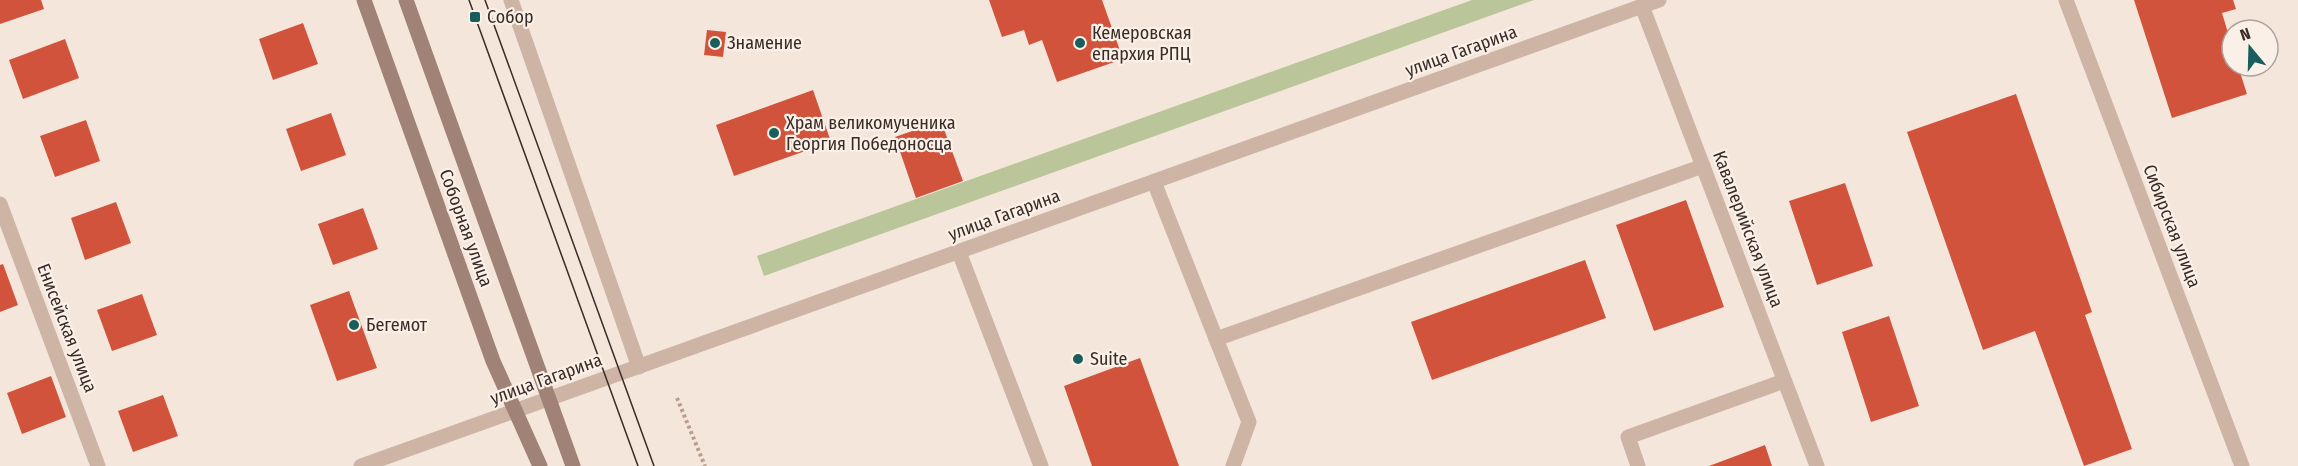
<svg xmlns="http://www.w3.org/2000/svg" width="2298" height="466" viewBox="0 0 2298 466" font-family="'Fira Sans Condensed',sans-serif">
<rect width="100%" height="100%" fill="#f4e6db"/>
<polygon fill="#bac599" points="1472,0 1534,0 764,276 757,256"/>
<g fill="#d1533c">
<polygon points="0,0 41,0 44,9 0,24"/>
<polygon points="989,0 1102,0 1123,59 1057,82 1042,40 1029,45 1024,30 1002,37"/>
<polygon points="2134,0 2233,0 2236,9 2222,13 2232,46 2232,66 2238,66 2247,94 2172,118"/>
<polygon points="303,23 318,64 273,80 259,39"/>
<polygon points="707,30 726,32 723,57 704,55"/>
<polygon points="65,39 79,78 23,99 9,60"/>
<polygon points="813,90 831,142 734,176 716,125"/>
<polygon points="2016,94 2092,312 2085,315 2132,449 2084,466 2035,331 1983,350 1907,132"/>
<polygon points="331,113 346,155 301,171 286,129"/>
<polygon points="86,120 100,161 55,177 40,136"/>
<polygon points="941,121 963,181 916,198 895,137"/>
<polygon points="1845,183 1873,266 1817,285 1789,201"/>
<polygon points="1686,200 1724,307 1654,331 1616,225"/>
<polygon points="116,202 131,243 85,260 71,218"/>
<polygon points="363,208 378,249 333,265 318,224"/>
<polygon points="1585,260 1606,318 1432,380 1411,322"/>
<polygon points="3,264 18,305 0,312 0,265"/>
<polygon points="349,291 377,368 337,381 310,305"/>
<polygon points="142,294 157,335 112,351 97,310"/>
<polygon points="1889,316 1919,406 1871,422 1842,332"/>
<polygon points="1140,358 1179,466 1092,466 1064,386"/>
<polygon points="51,376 66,417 22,434 7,393"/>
<polygon points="163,395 178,436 133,452 118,411"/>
<polygon points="1765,445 1772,466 1709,466"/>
</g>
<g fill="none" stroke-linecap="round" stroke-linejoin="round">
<polyline stroke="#b99e8f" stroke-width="4" stroke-dasharray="3 3" stroke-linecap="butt" points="677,398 705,466"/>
<g stroke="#cdb4a5" stroke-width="15">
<polyline points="511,0 639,367"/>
<polyline points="1154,182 1249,422 1233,466"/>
<polyline points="0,204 98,466"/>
<polyline points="959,252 1041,466"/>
<polyline points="1216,339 1703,166"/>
<polyline points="1638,466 1628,437 1784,381"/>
</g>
<g stroke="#cdb4a5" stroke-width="15">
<polyline points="2066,0 2242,466"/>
<polyline points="1642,6 1817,466"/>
<polyline points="361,466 548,399"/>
</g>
<polyline stroke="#cdb4a5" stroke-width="15" points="548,399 1659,0"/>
<g stroke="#a18276" stroke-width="15">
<polyline points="364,0 493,361 540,466"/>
<polyline points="406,0 573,466"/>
</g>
<g stroke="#392b27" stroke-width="1.5">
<polyline points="469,0 638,466"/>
<polyline points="485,0 654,466"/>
</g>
</g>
<g fill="#195e5c" stroke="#fbf0e7" stroke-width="2">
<rect x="469" y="11" width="12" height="12" rx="3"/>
<circle cx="715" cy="43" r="6"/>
<circle cx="1080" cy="43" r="6"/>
<circle cx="774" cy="133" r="6"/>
<circle cx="354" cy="325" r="6"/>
<circle cx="1078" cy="359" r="6"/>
</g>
<g text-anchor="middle" stroke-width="4.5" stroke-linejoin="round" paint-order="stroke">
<g font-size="18" fill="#392b27" stroke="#fbf0e7" text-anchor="start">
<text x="487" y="23">Собор</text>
<text x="1092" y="39">Кемеровская<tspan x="1092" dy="21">епархия РПЦ</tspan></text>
<text x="727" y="49">Знамение</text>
<text x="786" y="129">Храм великомученика<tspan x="786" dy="21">Георгия Победоносца</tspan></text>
<text x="366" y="331">Бегемот</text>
<text x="1090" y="365">Suite</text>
</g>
<g font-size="18" fill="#392b27" stroke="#fbf0e7">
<text transform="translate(1461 51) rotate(-20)" y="6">улица Гагарина</text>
<text transform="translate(1004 215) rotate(-20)" y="6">улица Гагарина</text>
<text transform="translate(2172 226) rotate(69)" y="6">Сибирская улица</text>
<text transform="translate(466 228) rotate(70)" y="6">Соборная улица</text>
<text transform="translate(1748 229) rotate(69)" y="6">Кавалерийская улица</text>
<text transform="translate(67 328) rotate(69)" y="6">Енисейская улица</text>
<text transform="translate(546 379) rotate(-20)" y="6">улица Гагарина</text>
</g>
</g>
<g transform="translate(2250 48) rotate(341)"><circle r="28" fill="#fbf0e7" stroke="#ada19a" stroke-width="1.5"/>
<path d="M0-4.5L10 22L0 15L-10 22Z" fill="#195e5c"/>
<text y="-9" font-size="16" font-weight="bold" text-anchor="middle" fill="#392b27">N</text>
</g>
</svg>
